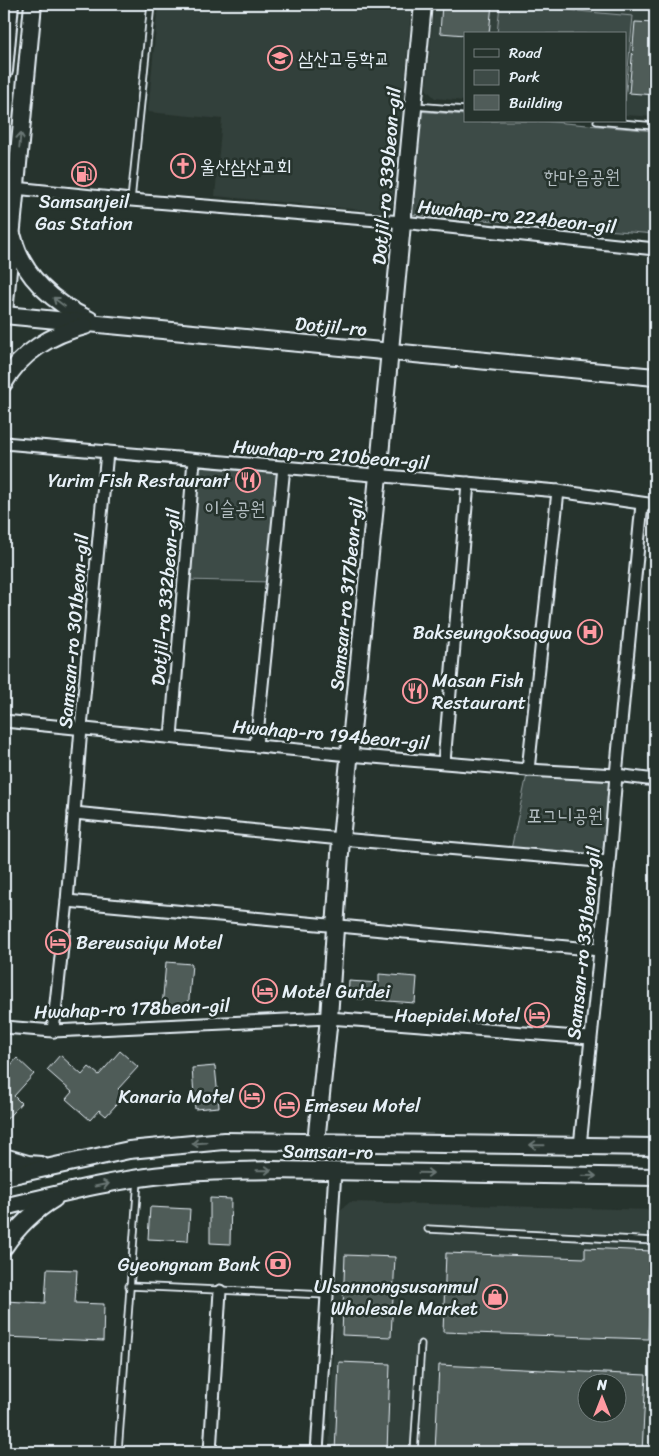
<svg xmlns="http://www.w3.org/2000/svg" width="659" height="1456" viewBox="0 0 659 1456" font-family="Sriracha,'Poor Story',sans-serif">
<rect width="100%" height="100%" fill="#26332d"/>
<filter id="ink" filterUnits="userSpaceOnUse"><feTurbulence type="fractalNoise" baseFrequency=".02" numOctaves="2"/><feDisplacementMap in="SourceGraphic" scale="10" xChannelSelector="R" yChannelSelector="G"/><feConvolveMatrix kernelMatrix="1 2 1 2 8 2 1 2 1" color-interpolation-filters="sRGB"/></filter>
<g filter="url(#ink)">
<g fill="#333f3a" fill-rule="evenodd">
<polygon points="158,4 412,4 393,203 384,212 215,196 222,119 148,112"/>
<polygon points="434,4 655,4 655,117 625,115 625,34 465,34 465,101 435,98 426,89"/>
<path d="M350,1202L655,1210V1452H329L339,1211ZM586,1384H616V1414H586Z"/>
</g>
<g fill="#3e4b47" stroke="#939ea0">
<polygon points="500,4 633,16 625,101 625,34 497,34"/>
<polygon points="417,111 465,115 465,121 542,121 655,131 655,234 408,214"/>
<polygon points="194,460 284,467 273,582 184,580"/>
<polygon points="528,770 616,775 609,862 510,854"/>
</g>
<g fill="#505c59" stroke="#e8f1f8" fill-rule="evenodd">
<polygon points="442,4 492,4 489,34 465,35 440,33"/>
<polygon points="635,22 655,23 655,95 629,93"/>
<polygon points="166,962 192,964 188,1010 162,1008"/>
<polygon points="379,974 417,977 415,1003 348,998 349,981 379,983"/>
<polygon points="120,1051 138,1067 118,1089 125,1095 106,1116 99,1110 90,1120 66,1099 72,1092 47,1070 60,1055 82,1075 89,1067 99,1075"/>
<polygon points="17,1058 34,1074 14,1096 21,1103 4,1122 4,1073"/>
<polygon points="215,1066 219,1107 195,1109 192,1068"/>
<polygon points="210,1198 231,1199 230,1244 210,1243"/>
<polygon points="150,1207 190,1209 188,1241 148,1239"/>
<polygon points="585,1248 651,1251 648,1339 443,1332 446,1253 585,1258"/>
<polygon points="345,1255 395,1257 391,1337 342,1335"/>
<polygon points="47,1269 77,1270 75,1303 104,1304 103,1341 4,1337 4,1301 45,1303"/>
<polygon points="339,1362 390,1364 387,1452 335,1452"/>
<path d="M439,1365L646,1375L642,1452H435ZM586,1384H616V1414H586Z"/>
</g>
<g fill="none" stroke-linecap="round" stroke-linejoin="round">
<defs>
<g id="lane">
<polyline points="415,106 465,110"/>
<polyline points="597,121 655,126"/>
<polyline points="131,200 151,4"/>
<polyline points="428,1229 655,1241"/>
<polyline points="129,1286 326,1295"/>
<polyline points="118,1452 138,1180"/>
<polyline points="414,1452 421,1344"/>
</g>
<g id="street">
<polyline points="15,188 131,200 402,222 655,249"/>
<polyline points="4,443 558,491 655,505"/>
<polyline points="4,721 349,755 528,770 616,775 655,780"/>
<polyline points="171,737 194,460"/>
<polyline points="256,745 284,467"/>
<polyline points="444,762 468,483"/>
<polyline points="528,770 558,491"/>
<polyline points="74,813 341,839 609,862"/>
<polyline points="67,901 600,950"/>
<polyline points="4,1027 53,1031 329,1018 590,1038"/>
<polyline points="53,1031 67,901 81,728 107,452"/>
<polyline points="580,1146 609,862 616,775 642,504"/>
<polyline points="210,1452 220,1291"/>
<polyline points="317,1452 335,1171"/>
</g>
<g id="secondary">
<polyline points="4,71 10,4"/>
<path d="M13,237C22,276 55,304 90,320"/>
<polyline points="4,313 33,4"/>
<polyline points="4,315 655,377"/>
<path d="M4,383C20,353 52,334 85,326"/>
<polyline points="316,1142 329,1018 341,839 378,476 423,4"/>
<polyline points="4,1157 28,1164 41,1165"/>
<polyline points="4,1177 129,1150 224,1141 655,1147"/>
<path d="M4,1207C59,1194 115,1179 173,1174C206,1171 239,1171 272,1170L655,1177"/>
<path d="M4,1247C17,1228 34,1211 54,1199"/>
</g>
</defs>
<use href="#lane" stroke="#e8f1f8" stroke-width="9"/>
<use href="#street" stroke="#e8f1f8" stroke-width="15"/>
<use href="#secondary" stroke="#e8f1f8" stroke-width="20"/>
<use href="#lane" stroke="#26332d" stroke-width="5.5"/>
<use href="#street" stroke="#26332d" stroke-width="11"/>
<use href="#secondary" stroke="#26332d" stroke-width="16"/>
</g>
<defs><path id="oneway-shaft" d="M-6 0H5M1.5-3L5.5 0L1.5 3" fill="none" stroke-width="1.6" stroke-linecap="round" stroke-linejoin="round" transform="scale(1.25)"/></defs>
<g stroke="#6a7674">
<use href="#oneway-shaft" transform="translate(20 140) rotate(-85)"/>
<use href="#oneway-shaft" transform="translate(59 302) rotate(-143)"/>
<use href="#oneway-shaft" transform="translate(199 1143) rotate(176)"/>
<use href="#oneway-shaft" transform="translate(537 1145) rotate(-179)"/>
<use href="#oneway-shaft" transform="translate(264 1170) rotate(-1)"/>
<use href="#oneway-shaft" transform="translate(426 1173) rotate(1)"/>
<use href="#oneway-shaft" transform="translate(589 1176) rotate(1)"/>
<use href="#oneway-shaft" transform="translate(102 1185) rotate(-11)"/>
</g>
</g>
<defs>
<symbol id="school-ring" viewBox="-11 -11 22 22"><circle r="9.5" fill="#26332d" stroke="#ff9aa2" stroke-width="1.5"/><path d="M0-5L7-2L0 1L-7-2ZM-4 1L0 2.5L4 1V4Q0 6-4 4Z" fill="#ff9aa2"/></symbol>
<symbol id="church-ring" viewBox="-11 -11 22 22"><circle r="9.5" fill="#26332d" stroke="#ff9aa2" stroke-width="1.5"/><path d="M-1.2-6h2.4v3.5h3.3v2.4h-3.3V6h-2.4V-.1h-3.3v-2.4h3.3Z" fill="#ff9aa2"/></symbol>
<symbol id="fuel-ring" viewBox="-11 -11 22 22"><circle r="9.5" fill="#26332d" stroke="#ff9aa2" stroke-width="1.5"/><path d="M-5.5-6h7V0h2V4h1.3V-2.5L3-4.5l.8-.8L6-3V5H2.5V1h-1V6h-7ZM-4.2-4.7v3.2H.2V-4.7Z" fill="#ff9aa2"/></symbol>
<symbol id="restaurant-ring" viewBox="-11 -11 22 22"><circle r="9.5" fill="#26332d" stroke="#ff9aa2" stroke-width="1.5"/><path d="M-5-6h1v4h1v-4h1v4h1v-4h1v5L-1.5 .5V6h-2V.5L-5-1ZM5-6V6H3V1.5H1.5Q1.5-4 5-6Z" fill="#ff9aa2"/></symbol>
<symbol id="hospital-ring" viewBox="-11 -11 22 22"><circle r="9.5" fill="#26332d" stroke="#ff9aa2" stroke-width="1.5"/><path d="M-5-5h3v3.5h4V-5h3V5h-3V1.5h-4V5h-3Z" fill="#ff9aa2"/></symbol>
<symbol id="hotel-ring" viewBox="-11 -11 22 22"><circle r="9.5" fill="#26332d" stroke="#ff9aa2" stroke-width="1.5"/><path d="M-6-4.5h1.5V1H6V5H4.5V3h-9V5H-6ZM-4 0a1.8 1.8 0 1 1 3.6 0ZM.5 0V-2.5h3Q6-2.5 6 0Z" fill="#ff9aa2"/></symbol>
<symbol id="bank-ring" viewBox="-11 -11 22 22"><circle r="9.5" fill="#26332d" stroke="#ff9aa2" stroke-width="1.5"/><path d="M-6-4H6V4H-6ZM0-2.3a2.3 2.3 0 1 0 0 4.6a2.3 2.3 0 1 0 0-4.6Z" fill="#ff9aa2"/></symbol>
<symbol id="shop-ring" viewBox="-11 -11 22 22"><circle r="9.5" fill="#26332d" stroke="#ff9aa2" stroke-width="1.5"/><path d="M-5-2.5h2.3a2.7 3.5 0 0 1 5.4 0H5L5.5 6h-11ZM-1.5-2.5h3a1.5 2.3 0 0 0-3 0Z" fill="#ff9aa2"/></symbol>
</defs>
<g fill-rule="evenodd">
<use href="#school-ring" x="266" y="44" width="28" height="28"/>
<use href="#church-ring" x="169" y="152" width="28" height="28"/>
<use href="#fuel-ring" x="70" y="160" width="28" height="28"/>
<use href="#restaurant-ring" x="234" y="466" width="28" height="28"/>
<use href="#hospital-ring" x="576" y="618" width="28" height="28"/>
<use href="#restaurant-ring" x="401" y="677" width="28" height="28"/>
<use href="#hotel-ring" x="44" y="928" width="28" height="28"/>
<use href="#hotel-ring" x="251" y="977" width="28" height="28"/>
<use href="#hotel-ring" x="523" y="1001" width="28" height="28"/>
<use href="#hotel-ring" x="238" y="1082" width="28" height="28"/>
<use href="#hotel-ring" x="273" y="1091" width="28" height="28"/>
<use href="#bank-ring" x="264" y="1250" width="28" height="28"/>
<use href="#shop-ring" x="481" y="1283" width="28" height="28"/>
</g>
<g text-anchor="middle" stroke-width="5" stroke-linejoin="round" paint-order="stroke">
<g font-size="19" fill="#e8f1f8" stroke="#26332d" text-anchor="start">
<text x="298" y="65">삼산고등학교</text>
<text x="200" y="173">울산삼산교회</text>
<text x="84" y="208" text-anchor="middle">Samsanjeil<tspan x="84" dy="22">Gas Station</tspan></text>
<text x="230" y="487" text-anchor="end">Yurim Fish Restaurant</text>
<text x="572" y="639" text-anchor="end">Bakseungoksoagwa</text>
<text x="432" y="687">Masan Fish<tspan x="432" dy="22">Restaurant</tspan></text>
<text x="76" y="949">Bereusaiyu Motel</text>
<text x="282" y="998">Motel Gutdei</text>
<text x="520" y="1022" text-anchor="end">Haepidei Motel</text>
<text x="234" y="1103" text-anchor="end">Kanaria Motel</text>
<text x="304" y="1112">Emeseu Motel</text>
<text x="260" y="1271" text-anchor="end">Gyeongnam Bank</text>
<text x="478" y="1293" text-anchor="end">Ulsannongsusanmul<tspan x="478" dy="22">Wholesale Market</tspan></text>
</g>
<g font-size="19" fill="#e8f1f8" stroke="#26332d">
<text transform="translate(386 176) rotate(-85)" y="7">Dotjil-ro 339beon-gil</text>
<text transform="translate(517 216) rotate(6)" y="7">Hwahap-ro 224beon-gil</text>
<text transform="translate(331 326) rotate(5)" y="7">Dotjil-ro</text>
<text transform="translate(331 454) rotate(5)" y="7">Hwahap-ro 210beon-gil</text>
<text transform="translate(346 594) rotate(-84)" y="7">Samsan-ro 317beon-gil</text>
<text transform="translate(165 597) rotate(-85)" y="7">Dotjil-ro 332beon-gil</text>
<text transform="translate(73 631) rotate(-85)" y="7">Samsan-ro 301beon-gil</text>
<text transform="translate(331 734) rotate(5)" y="7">Hwahap-ro 194beon-gil</text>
<text transform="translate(583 943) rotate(-84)" y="7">Samsan-ro 331beon-gil</text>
<text transform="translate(132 1008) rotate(-2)" y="7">Hwahap-ro 178beon-gil</text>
<text transform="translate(328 1151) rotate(1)" y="7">Samsan-ro</text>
</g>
<g font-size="19" fill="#b5bfc3" stroke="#26332d">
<text x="582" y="183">한마음공원</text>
<text x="235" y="515">이슬공원</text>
<text x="565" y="822">포그니공원</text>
</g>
</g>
<rect width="659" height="1456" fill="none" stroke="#26332d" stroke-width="20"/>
<rect x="10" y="10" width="639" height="1436" fill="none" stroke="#e8f1f8" stroke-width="2" filter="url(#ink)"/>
<rect x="464" y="32" width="162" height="90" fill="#26332d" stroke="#747f7e"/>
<rect x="474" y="49" width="25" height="8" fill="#26332d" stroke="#747f7e"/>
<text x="509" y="58" font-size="15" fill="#e8f1f8">Road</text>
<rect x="474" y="70" width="25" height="15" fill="#3e4b47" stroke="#747f7e"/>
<text x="509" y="82" font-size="15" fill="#e8f1f8">Park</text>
<rect x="474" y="95" width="25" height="15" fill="#505c59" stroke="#747f7e"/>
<text x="509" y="108" font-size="15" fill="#e8f1f8">Building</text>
<g transform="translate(602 1398)"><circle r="24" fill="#26332d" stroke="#747f7e"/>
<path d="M0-4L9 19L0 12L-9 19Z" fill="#ff9aa2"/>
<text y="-8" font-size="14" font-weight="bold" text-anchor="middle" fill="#e8f1f8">N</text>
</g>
</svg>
